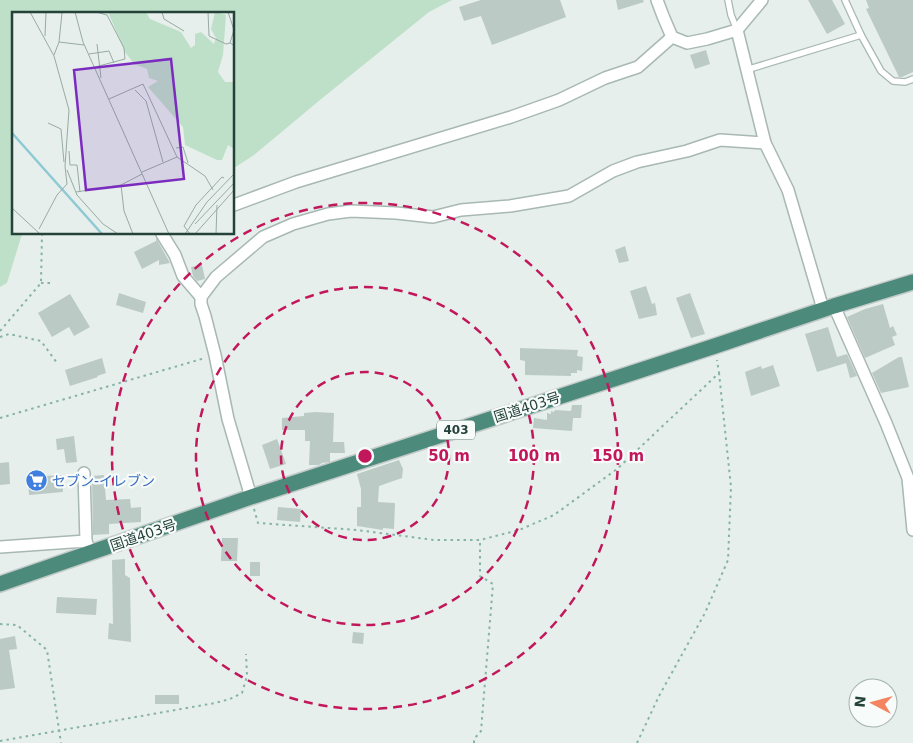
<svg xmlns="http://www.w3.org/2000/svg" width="913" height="743" viewBox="0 0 913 743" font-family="'DejaVu Sans','Noto Sans JP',sans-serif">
<rect width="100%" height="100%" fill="#e6efeb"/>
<polygon fill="#bfe0c8" points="0,0 452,0 429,12 320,100 254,155 234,168 234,14 14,14 14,234 22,234 7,283 0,287"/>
<g fill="#bbcac4">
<polygon points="481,0 560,0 566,17 492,45 481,16 464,21 459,7"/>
<polygon points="616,0 643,0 644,2 618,10"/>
<polygon points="808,0 832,0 845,24 827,34"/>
<polygon points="866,0 913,0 913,72 902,77 899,77 866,9 869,8"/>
<polygon points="706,50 710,64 695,69 690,55"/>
<polygon points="156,238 170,263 159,265 159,260 142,269 134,252 156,241"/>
<polygon points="625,246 629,261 619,263 615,250"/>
<polygon points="202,265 205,279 197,281 193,276 191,267"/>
<polygon points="646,286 652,304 655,303 657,315 639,319 630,291"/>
<polygon points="119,293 146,302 143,313 116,305"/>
<polygon points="690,293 705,334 691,338 676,298"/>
<polygon points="70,294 90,327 74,336 69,327 52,337 38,313"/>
<polygon points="883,304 890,328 893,326 897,335 892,337 895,345 865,358 847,317 865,309"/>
<polygon points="828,327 837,357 847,354 857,376 850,378 846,363 817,372 805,334"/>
<polygon points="520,348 578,350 577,356 583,357 582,371 577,370 577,373 571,373 571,376 525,375 525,361 520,360"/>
<polygon points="899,357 902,357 909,387 881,393 872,373"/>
<polygon points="102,358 106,373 97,376 98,377 70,386 65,370"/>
<polygon points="773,365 780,386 751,396 745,372 761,366 762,369"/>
<polygon points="572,405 582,405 581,418 573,418 572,431 533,428 534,418 547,420 547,413 551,414 551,411 554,412 555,410 571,411"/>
<polygon points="316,412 334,413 333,442 344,442 345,453 330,453 330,462 322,463 319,465 309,465 310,441 305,441 305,430 282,430 282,418 304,416 304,413"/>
<polygon points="74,436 77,462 66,463 64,449 57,450 56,439"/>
<polygon points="277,439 286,464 270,469 262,445"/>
<polygon points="399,460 403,469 402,478 379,486 378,502 395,503 394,529 383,528 383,530 357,526 357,507 361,507 361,489 357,474"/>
<polygon points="9,462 10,484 0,485 0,463"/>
<polygon points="62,475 63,492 29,495 28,477"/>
<polygon points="104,475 106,500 130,499 131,508 141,507 141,522 109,524 109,534 93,535 92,476"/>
<polygon points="278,507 301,509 300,522 277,520"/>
<polygon points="222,538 238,538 237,561 221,561"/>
<polygon points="125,559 125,575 130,578 131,642 108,639 109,623 113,624 112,560"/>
<rect x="250" y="562" width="10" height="14"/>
<polygon points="57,597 97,599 96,615 56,613"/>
<polygon points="353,632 364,633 363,644 352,643"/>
<polygon points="15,636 17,649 9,650 15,688 0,690 0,639"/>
<rect x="155" y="695" width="24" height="9"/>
</g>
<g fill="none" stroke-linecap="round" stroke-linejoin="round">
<defs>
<g id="service">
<polyline points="728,0 731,15 737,30"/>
<polyline points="845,0 861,35 881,71 893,81 905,82 913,79"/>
<polyline points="746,70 861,35"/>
</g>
<g id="minor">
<polyline points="657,0 663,16 672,37"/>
<polyline points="737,30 765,143 788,190 823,309"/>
<polyline points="234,205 296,182 511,117 559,100 605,78 638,67 672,37 687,43 707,39 737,30 762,0"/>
<polyline points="162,234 175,255 183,276 201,297 201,304 205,316 215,355 228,419 251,497"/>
<polyline points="201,297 216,277 263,237 293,224 328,214 351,211 396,213 433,217 461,210 510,206 569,196 613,171 637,162 687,151 720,140 765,143"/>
<polyline points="834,306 886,423 908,478 913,530"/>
<polyline points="84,473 86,541 88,547"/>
<polyline points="0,547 86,541"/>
</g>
<polyline id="trunk" points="0,584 251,497 715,346 834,306 913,282"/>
</defs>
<use href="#service" stroke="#a8b8b2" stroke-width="8"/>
<use href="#minor" stroke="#a8b8b2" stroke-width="14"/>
<use href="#trunk" stroke="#c2cac8" stroke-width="18"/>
<g stroke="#86b3a5" stroke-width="2" stroke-dasharray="2.5 4" stroke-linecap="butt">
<polyline points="41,283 54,283"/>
<polyline points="0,331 41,283 42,234"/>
<polyline points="0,337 9,334 41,341 57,363"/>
<polyline points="0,418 205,358"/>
<polyline points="254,509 258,523 357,530 434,540 480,540 519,530 554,515 617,469 719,373 717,360"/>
<polyline points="0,624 17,625 47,650 61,743"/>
<polyline points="0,741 215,703 230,699 242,693 247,676 246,654"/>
<polyline points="474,743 474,739 481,731 493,584 480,576 480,540"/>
<polyline points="637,743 659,696 705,613 728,560 731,487 719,373"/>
</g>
<use href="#service" stroke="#fff" stroke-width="5.5"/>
<use href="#minor" stroke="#fff" stroke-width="11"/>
<use href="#trunk" stroke="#4c8a7c" stroke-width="15"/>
</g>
<g fill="none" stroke="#c2185b" stroke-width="2.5" stroke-dasharray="9 6">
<circle cx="365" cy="456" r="84"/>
<circle cx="365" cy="456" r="169"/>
<circle cx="365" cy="456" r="253"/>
</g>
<defs>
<symbol id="supermarket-disc" viewBox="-11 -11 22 22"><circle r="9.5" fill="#3f7fe0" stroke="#f7fbf9"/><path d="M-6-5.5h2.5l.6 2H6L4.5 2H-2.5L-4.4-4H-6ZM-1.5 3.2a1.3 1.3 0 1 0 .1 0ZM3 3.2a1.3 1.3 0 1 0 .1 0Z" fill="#fff"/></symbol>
</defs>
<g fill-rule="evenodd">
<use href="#supermarket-disc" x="24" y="468" width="25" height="25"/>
</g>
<g text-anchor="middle" stroke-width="4.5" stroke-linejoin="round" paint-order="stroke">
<rect fill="#f7fbf9" stroke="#637a73" stroke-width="1" x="437" y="420.5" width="38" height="19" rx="4"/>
<g font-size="12" font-weight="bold" fill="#24423a">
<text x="456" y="434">403</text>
</g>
<g font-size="14" fill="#24423a" stroke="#f7fbf9">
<text transform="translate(527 407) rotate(-18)" y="5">国道403号</text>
<text transform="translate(143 535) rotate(-19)" y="5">国道403号</text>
</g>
<g font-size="14" fill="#366cbe" stroke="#f7fbf9" text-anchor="start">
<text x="52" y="486">セブン-イレブン</text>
</g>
</g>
<g transform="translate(12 12)">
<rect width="222" height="222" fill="#e6efeb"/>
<path d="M96,0H134L138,7L169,20L179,36L183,33V22L189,20L202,32L204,26L199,17L203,0L214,3L211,43L206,60L213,70H222V137L216,133L210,148H205L173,133L171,115L136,75L146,69L137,66L135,57L122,52L113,40Z" fill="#bfe0c8"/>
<path fill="none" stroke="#8ec9d4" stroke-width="2.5" d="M0,121L90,222"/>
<path fill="none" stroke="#98aaa4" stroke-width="1" d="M18,0L42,44L57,98L53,154L55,172L45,183L27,217M63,0L71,30L157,222M150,0L152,7L172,19M196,0L197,24L214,32L218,31M216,0L222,18L218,31L223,34M33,24L34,0M47,30L50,1L48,0M85,32L89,66M77,42L97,39L102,51M42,43L47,30L72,33M83,55L113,47L112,36L95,3L84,0M123,78L134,89L151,150M97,87L131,72L165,145L193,164L201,178M36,111L49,117L52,150M164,136L171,135L176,151M57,139L58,153H65L68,180M55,158L65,183L91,212L106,222M130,160L165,145M109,173L112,199L121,222M64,180L109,173L130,162M0,196L28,222M183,212L223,170M173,222L195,190L223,161M178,222L172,214L184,193L210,165L212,166M183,222L223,177M204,222L205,193"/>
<path fill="#7b2cbf" fill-opacity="0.15" stroke="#7b2cbf" stroke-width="2.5" d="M159,47L172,167L74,178L62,58Z"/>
<rect width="222" height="222" fill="none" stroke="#24423a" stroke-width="2.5"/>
</g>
<circle cx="365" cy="456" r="8" fill="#c2185b" stroke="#f7fbf9" stroke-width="2.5"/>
<g font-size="15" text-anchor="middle" font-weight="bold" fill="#c2185b" stroke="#f7fbf9" stroke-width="4.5" stroke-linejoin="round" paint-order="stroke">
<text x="449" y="461">50 m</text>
<text x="534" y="461">100 m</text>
<text x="618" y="461">150 m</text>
</g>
<g transform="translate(873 703) rotate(276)"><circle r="24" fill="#f7fbf9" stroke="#a3b1ad"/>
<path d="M0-4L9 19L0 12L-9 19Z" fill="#f4845f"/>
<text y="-8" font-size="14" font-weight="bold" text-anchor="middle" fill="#24423a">N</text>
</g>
</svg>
